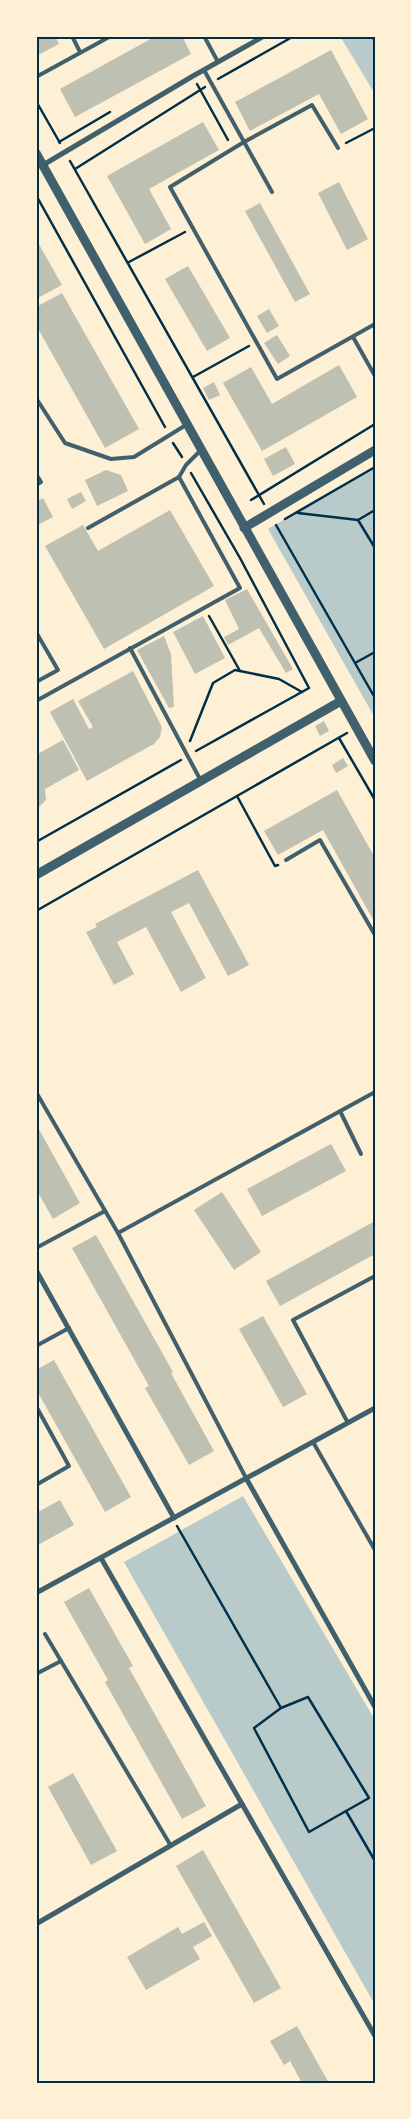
<svg xmlns="http://www.w3.org/2000/svg" width="411" height="2119" viewBox="0 0 411 2119" font-family="'Roboto Condensed',sans-serif">
<rect width="100%" height="100%" fill="#fdf0d5"/>
<g fill="#b9caca">
<polygon points="340,36 375,36 375,94"/>
<polygon points="375,467 375,718 268,529"/>
<polygon points="243,1496 375,1720 375,2005 124,1562"/>
</g>
<g fill="#bec0b2">
<polygon points="36,36 55,36 59,44 36,56"/>
<polygon points="156,36 182,36 191,54 75,117 60,89"/>
<polygon points="331,50 368,119 341,134 319,94 250,131 235,102"/>
<polygon points="203,122 219,150 149,189 171,229 145,244 107,176"/>
<polygon points="339,182 368,239 347,250 318,193"/>
<polygon points="260,203 310,294 295,302 245,211"/>
<polygon points="36,239 62,285 36,299"/>
<polygon points="188,266 230,338 207,351 165,279"/>
<polygon points="62,293 139,429 105,448 36,325 36,307"/>
<polygon points="269,309 279,326 267,333 257,316"/>
<polygon points="277,335 290,356 278,364 264,343"/>
<polygon points="339,365 357,397 262,451 223,383 251,367 272,404"/>
<polygon points="214,382 220,395 209,400 203,388"/>
<polygon points="286,447 295,464 273,476 264,459"/>
<polygon points="106,470 121,475 128,491 97,506 85,480"/>
<polygon points="81,492 86,501 72,509 67,499"/>
<polygon points="43,498 53,517 36,526 36,502"/>
<polygon points="170,510 214,586 104,649 45,546 83,525 98,551"/>
<polygon points="247,589 293,669 286,673 259,628 228,645 224,637 239,629 225,600"/>
<polygon points="203,616 225,658 195,674 173,632"/>
<polygon points="164,636 171,654 174,707 169,708 137,650"/>
<polygon points="133,671 162,727 160,737 154,744 87,781 50,712 73,699 89,729 93,727 78,701"/>
<polygon points="324,721 329,731 320,736 315,726"/>
<polygon points="63,740 79,770 45,789 46,800 36,810 36,755"/>
<polygon points="343,758 348,766 336,773 332,765"/>
<polygon points="337,790 375,858 375,923 323,830 278,855 264,831"/>
<polygon points="198,870 249,965 228,976 189,903 171,912 206,978 181,992 146,927 117,942 134,974 114,985 86,932 97,927 95,924"/>
<polygon points="36,1124 80,1203 53,1219 36,1189"/>
<polygon points="331,1144 346,1171 262,1216 247,1189"/>
<polygon points="222,1192 261,1252 234,1270 194,1210"/>
<polygon points="375,1221 375,1254 280,1306 266,1281"/>
<polygon points="96,1235 173,1372 171,1373 214,1451 189,1465 145,1388 149,1386 72,1248"/>
<polygon points="263,1316 307,1394 283,1407 239,1329"/>
<polygon points="54,1360 131,1497 105,1512 36,1389 36,1370"/>
<polygon points="60,1500 74,1525 36,1546 36,1513"/>
<polygon points="89,1588 133,1666 129,1668 206,1806 182,1819 105,1682 108,1680 64,1602"/>
<polygon points="73,1773 117,1851 91,1865 48,1787"/>
<polygon points="203,1850 281,1988 254,2003 176,1866"/>
<polygon points="204,1922 212,1936 193,1947 200,1959 146,1990 127,1957 178,1927 182,1934"/>
<polygon points="297,2026 329,2083 302,2083 290,2061 284,2065 270,2041"/>
</g>
<g fill="none" stroke-linecap="round" stroke-linejoin="round">
<g stroke="#003049" stroke-width="2.5">
<polyline points="372,36 375,41"/>
<polyline points="218,79 294,36"/>
<polyline points="197,84 228,140"/>
<polyline points="36,101 60,143"/>
<polyline points="59,142 110,112"/>
<polyline points="346,143 375,128"/>
<polyline points="70,161 264,504"/>
<polyline points="75,169 205,87"/>
<polyline points="36,195 165,427"/>
<polyline points="129,262 185,232"/>
<polyline points="193,377 249,346"/>
<polyline points="173,443 182,457"/>
<polyline points="191,473 240,558 309,688 196,751"/>
<polyline points="251,500 375,424"/>
<polyline points="298,513 358,520 375,510"/>
<polyline points="285,519 375,467"/>
<polyline points="358,520 375,548"/>
<polyline points="276,525 375,698"/>
<polyline points="209,616 240,671"/>
<polyline points="355,663 375,652"/>
<polyline points="339,738 375,800"/>
<polyline points="190,741 213,683 235,670 279,679 302,692"/>
<polyline points="237,796 275,866 278,865"/>
<polyline points="36,842 181,760"/>
<polyline points="36,911 347,733"/>
<polyline points="177,1526 281,1708 254,1728 309,1832 369,1798 308,1697 281,1708"/>
<polyline points="346,1811 375,1861"/>
</g>
<g stroke="#3f606c" stroke-width="4">
<polyline points="72,36 80,52"/>
<polyline points="204,36 218,62"/>
<polyline points="204,70 272,192"/>
<polyline points="36,77 111,36"/>
<polyline points="338,148 312,105 244,142 170,187 277,379 375,324"/>
<polyline points="353,337 375,376"/>
<polyline points="36,398 65,443 111,459 134,457 186,425"/>
<polyline points="36,474 41,482 36,485"/>
<polyline points="88,528 179,477"/>
<polyline points="36,632 58,670 36,682"/>
<polyline points="130,648 201,781"/>
<polyline points="36,701 240,588 179,477 186,465 200,451"/>
<polyline points="286,860 320,840 375,935"/>
<polyline points="36,1092 118,1233"/>
<polyline points="340,1111 361,1154"/>
<polyline points="36,1248 105,1211"/>
<polyline points="36,1346 69,1328"/>
<polyline points="36,1406 69,1466 36,1485"/>
<polyline points="348,1423 293,1320 375,1276"/>
<polyline points="313,1442 375,1550"/>
<polyline points="246,1478 118,1233 375,1092"/>
<polyline points="45,1634 171,1846"/>
<polyline points="36,1674 61,1661"/>
</g>
<g stroke="#3f606c" stroke-width="5">
<polyline points="43,165 193,76 264,36"/>
<polyline points="36,1270 174,1518"/>
<polyline points="246,1478 375,1707"/>
<polyline points="101,1558 375,2036"/>
<polyline points="36,1593 375,1408"/>
<polyline points="36,1924 242,1804"/>
</g>
<g stroke="#3f606c" stroke-width="9">
<polyline points="36,153 375,761"/>
<polyline points="244,528 375,450"/>
<polyline points="36,875 341,701"/>
</g>
</g>
<rect width="411" height="2119" fill="none" stroke="#fdf0d5" stroke-width="75"/>
<rect x="38" y="38" width="336" height="2044" fill="none" stroke="#003049" stroke-width="2"/>
</svg>
